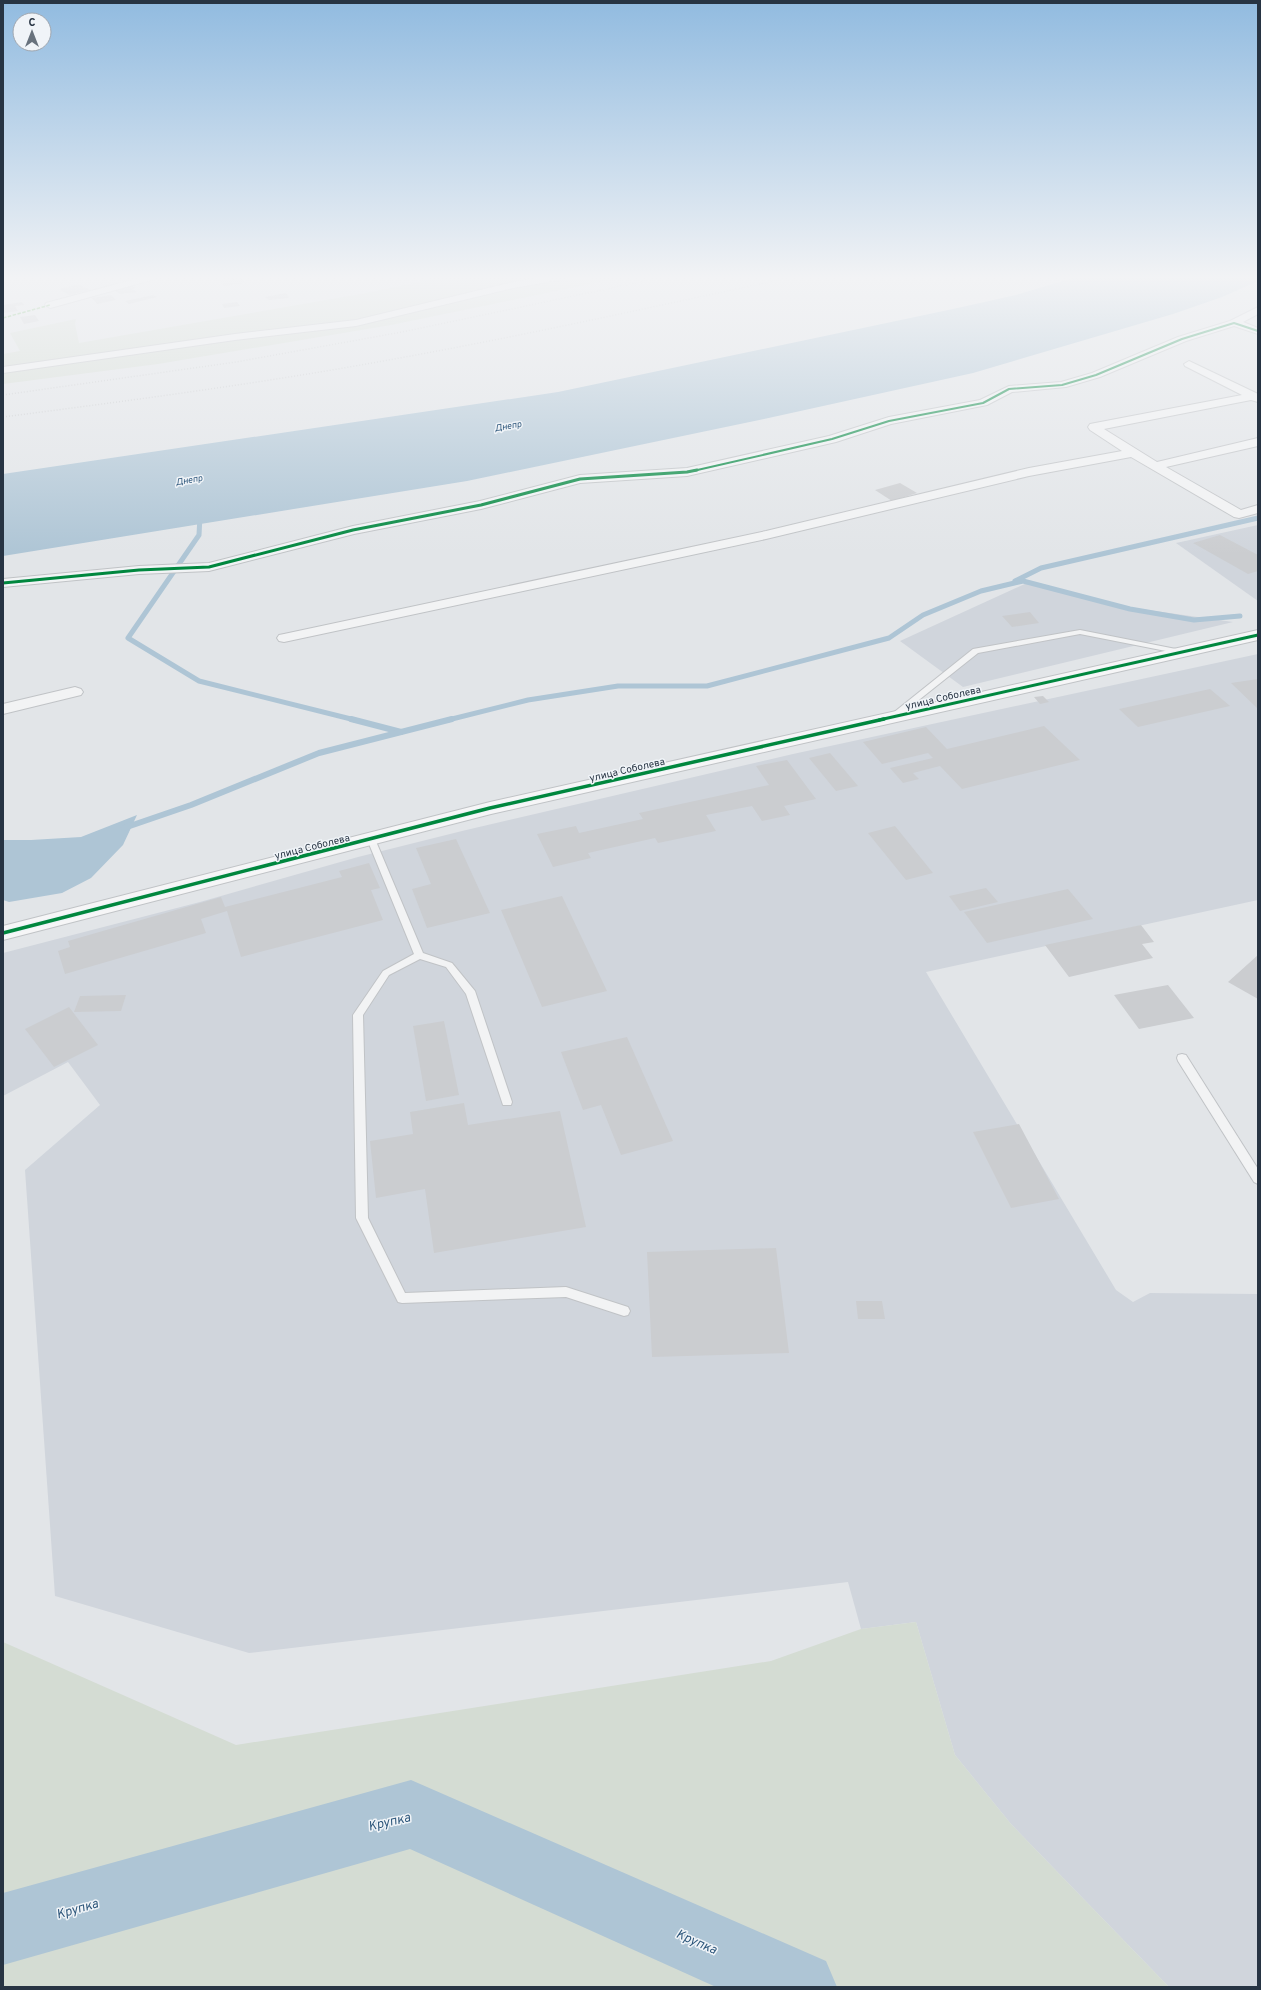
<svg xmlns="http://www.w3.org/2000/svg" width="1261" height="1990" viewBox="0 0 1261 1990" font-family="Overpass,sans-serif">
<rect width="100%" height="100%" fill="#e2e5e8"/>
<g fill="#d0d5dc">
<polygon points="1258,525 1258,601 1176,543"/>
<polygon points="1029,582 1120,606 1233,622 963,687 900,641"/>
<polygon points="1258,654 1258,900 926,972 1116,1290 1133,1302 1150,1293 1258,1294 1258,1987 1169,1987 1011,1824 955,1755 916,1622 861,1629 848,1582 249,1653 55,1596 25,1170 100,1105 68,1062 3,1096 3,953 200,902 358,857 462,831 793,754"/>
</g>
<g fill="#d4dcd3">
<polygon points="441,277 624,277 391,325 158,364 3,384 3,354 20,351 10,333 76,319 75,324 79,343 372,292"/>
<polygon points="916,1622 955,1755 1011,1824 1169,1987 3,1987 3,1642 236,1745 771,1661 861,1629"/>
</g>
<g fill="#aec5d5">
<polygon points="1076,277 1258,277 1258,281 1222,297 1173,314 973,373 764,419 467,481 3,556 3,474 558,392 953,309 1016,295"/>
<polygon points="137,815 123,845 91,878 62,893 9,902 3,900 3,840 31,840 81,837"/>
</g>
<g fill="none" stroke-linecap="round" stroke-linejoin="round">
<g stroke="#aec5d5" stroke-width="5">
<polyline points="200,516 199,535 128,638 199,681 355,720"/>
<polyline points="1015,581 1041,568 1258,518"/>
<polyline points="448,720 528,700 618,686 707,686 889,638 923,615 981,591 1023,581 1130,609 1194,620 1240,616"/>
</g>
<g stroke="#aec5d5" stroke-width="6">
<polyline points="351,719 401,732"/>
<polyline points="124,828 191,805 319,753 452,719"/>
</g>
<polygon fill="#aec5d5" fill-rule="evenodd" points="411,1780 826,1961 837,1987 716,1987 410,1849 3,1965 3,1893"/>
</g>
<g fill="#cbcdd0">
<polygon points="240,277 245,283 224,286 220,280"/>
<polygon points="79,284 90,290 69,295 59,289"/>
<polygon points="132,286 136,288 132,289 137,292 120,294 113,290"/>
<polygon points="286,293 289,298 269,300 265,297"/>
<polygon points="111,295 116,300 97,304 92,298"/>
<polygon points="153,295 157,297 129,304 125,301"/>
<polygon points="22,302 24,305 15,306 18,311 3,313 3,305"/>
<polygon points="237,302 240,306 224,308 222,304"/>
<polygon points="35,315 39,321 24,324 20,317"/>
<polygon points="900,483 917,493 892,501 875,490"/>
<polygon points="1220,535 1258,555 1258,571 1248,574 1193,543"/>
<polygon points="1030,612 1039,623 1012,627 1002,616"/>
<polygon points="1258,679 1258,709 1231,683"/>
<polygon points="1210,689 1230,706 1138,727 1119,709"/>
<polygon points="1043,696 1049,702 1040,704 1034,697"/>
<polygon points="1044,726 1080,760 962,789 940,766 913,773 919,779 903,783 890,768 933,758 928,753 882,764 863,742 926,727 947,749"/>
<polygon points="830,753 858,786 836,791 809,758"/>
<polygon points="787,760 816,799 784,806 790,815 762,821 752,806 706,815 716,831 658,843 655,838 588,853 591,858 553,867 537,834 576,826 579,833 643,819 639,813 769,785 756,766"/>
<polygon points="895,826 933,873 906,880 868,833"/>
<polygon points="456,839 490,913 427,928 412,889 431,884 416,848"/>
<polygon points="369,863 380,888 371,890 383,920 241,957 227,911 201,919 206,933 65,974 58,951 70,947 68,941 221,897 225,907 342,877 339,871"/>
<polygon points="986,888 998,902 960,911 949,896"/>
<polygon points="1068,889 1093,919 987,943 964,912"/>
<polygon points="562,896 607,991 542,1007 501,910"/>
<polygon points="1141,925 1154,942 1142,944 1153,958 1069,977 1045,945"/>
<polygon points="1258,955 1258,999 1228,982"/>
<polygon points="1168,985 1194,1018 1139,1029 1114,995"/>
<polygon points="126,995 121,1011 74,1012 80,996"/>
<polygon points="69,1007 98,1045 54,1067 25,1029"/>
<polygon points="444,1021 459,1095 426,1101 413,1026"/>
<polygon points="627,1037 673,1141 621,1155 601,1105 583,1110 561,1052"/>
<polygon points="464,1103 468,1125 560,1111 586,1227 434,1253 425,1189 376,1198 370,1141 413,1134 410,1112"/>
<polygon points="1019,1124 1059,1199 1011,1208 973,1132"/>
<polygon points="776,1248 789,1353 652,1357 647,1252"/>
<polygon points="856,1301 882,1301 885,1319 858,1319"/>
</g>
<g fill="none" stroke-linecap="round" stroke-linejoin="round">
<defs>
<g id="lane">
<polygon points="598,277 587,280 545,281 543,280 545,279"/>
<polygon points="1080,630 1181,650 1185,652 1181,654 1080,634 978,653 895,719 892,719 888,717 973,649"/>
<polygon points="371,836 375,839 423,953 452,963 475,991 512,1102 511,1105 503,1105 466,994 446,967 420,959 389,975 363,1015 368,1218 405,1293 566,1287 628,1307 630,1311 628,1315 624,1316 566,1297 402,1303 398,1302 356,1218 353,1015 383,971 414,954 367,839"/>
<polygon points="1182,1054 1186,1055 1258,1169 1258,1184 1254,1182 1178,1061 1177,1058 1178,1055"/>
</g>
<g id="street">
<polygon points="143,277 157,277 155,279 54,307 50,308 45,305 46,303"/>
<polygon points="543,277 553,277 548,282 513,288 356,326 235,340 3,373 3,367 235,334 356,320 513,282"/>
<polygon points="1258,307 1258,314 1243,322 1258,328 1258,334 1234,326 1186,341 1100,377 1066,387 1012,392 987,405 891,424 836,442 687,476 580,483 481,509 354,534 209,571 139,574 3,587 3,579 139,566 209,563 353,526 480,501 580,475 687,468 829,436 889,417 980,400 1009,386 1061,382 1092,373 1178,337 1230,321"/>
<polygon points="1189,361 1258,394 1258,402 1251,400 1104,429 1157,462 1258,438 1258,446 1166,467 1241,510 1258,505 1258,513 1239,518 1234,517 1131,457 1029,476 766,539 284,642 279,641 277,638 279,635 284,634 766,531 1029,468 1122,451 1090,430 1088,427 1090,424 1242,395 1185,366 1184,364"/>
<polygon points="75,687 81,689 83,692 81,695 3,714 3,704"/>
</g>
<polygon id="secondary" points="1258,630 1258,640 491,814 3,940 3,926 490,802"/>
</defs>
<use href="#lane" stroke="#c0c3c6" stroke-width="2"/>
<use href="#street" stroke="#c0c3c6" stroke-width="2"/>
<use href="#secondary" stroke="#c0c3c6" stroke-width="2"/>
<use href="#lane" fill="#f2f3f4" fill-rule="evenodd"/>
<use href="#street" fill="#f2f3f4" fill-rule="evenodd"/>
<use href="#secondary" fill="#f6f6f7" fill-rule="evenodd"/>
<g stroke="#cbcdcf" stroke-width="1.5" stroke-dasharray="1 2" stroke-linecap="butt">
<polyline points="3,395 236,362 402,332 664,277"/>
<path d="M3,417C134,400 264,383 394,359C528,335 660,305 793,277"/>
</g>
<polyline stroke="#53ac47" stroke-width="1.5" stroke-dasharray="3.5 1.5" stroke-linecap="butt" points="3,318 50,305"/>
<defs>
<polyline id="cycleway-far2" points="693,471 832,439 889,421 983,403 1009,389 1062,385 1096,375 1182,339 1234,323 1258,331"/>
<g id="cycleway-far1">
<polyline points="3,583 139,570 209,567 353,530 481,505 580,479 687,472 697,470"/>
<polyline points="879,720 1258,635"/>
</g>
<polyline id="cycleway" points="3,933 490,808 884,719"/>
</defs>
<use href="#cycleway-far2" stroke="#f0f4f8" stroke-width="3.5"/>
<use href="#cycleway-far1" stroke="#f0f4f8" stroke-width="5"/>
<use href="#cycleway" stroke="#f0f4f8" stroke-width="6"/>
<use href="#cycleway-far2" stroke="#00873e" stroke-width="2"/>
<use href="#cycleway-far1" stroke="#00873e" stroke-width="3"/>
<use href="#cycleway" stroke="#00873e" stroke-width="3.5"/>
</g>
<linearGradient id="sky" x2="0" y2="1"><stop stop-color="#91bbe0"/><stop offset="0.5" stop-color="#f2f3f5"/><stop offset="1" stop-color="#f2f3f5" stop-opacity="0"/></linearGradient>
<rect width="1261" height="555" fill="url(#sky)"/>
<g text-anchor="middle" stroke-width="3" stroke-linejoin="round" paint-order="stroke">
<g font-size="9" font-style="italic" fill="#2e577b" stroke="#f0f4f8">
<text transform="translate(508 426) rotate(-10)" y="3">Днепр</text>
<text transform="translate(189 480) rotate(-10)" y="3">Днепр</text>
</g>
<g font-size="10" fill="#273443" stroke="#f0f4f8">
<text transform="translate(943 697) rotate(-13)" y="4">улица Соболева</text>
<text transform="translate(627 769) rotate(-13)" y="4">улица Соболева</text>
<text transform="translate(312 846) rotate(-14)" y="4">улица Соболева</text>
</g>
<g font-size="13" font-style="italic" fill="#2e577b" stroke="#f0f4f8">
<text transform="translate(389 1821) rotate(-13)" y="5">Крупка</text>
<text transform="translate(77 1908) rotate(-16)" y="5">Крупка</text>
<text transform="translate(697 1941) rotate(24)" y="5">Крупка</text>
</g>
</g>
<rect width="1261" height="1990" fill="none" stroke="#273443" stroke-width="8"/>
<g transform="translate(32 32)"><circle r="19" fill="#f0f4f8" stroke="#a0a7b0"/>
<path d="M0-3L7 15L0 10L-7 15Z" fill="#68727d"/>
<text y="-6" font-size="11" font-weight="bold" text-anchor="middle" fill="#273443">С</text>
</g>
</svg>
